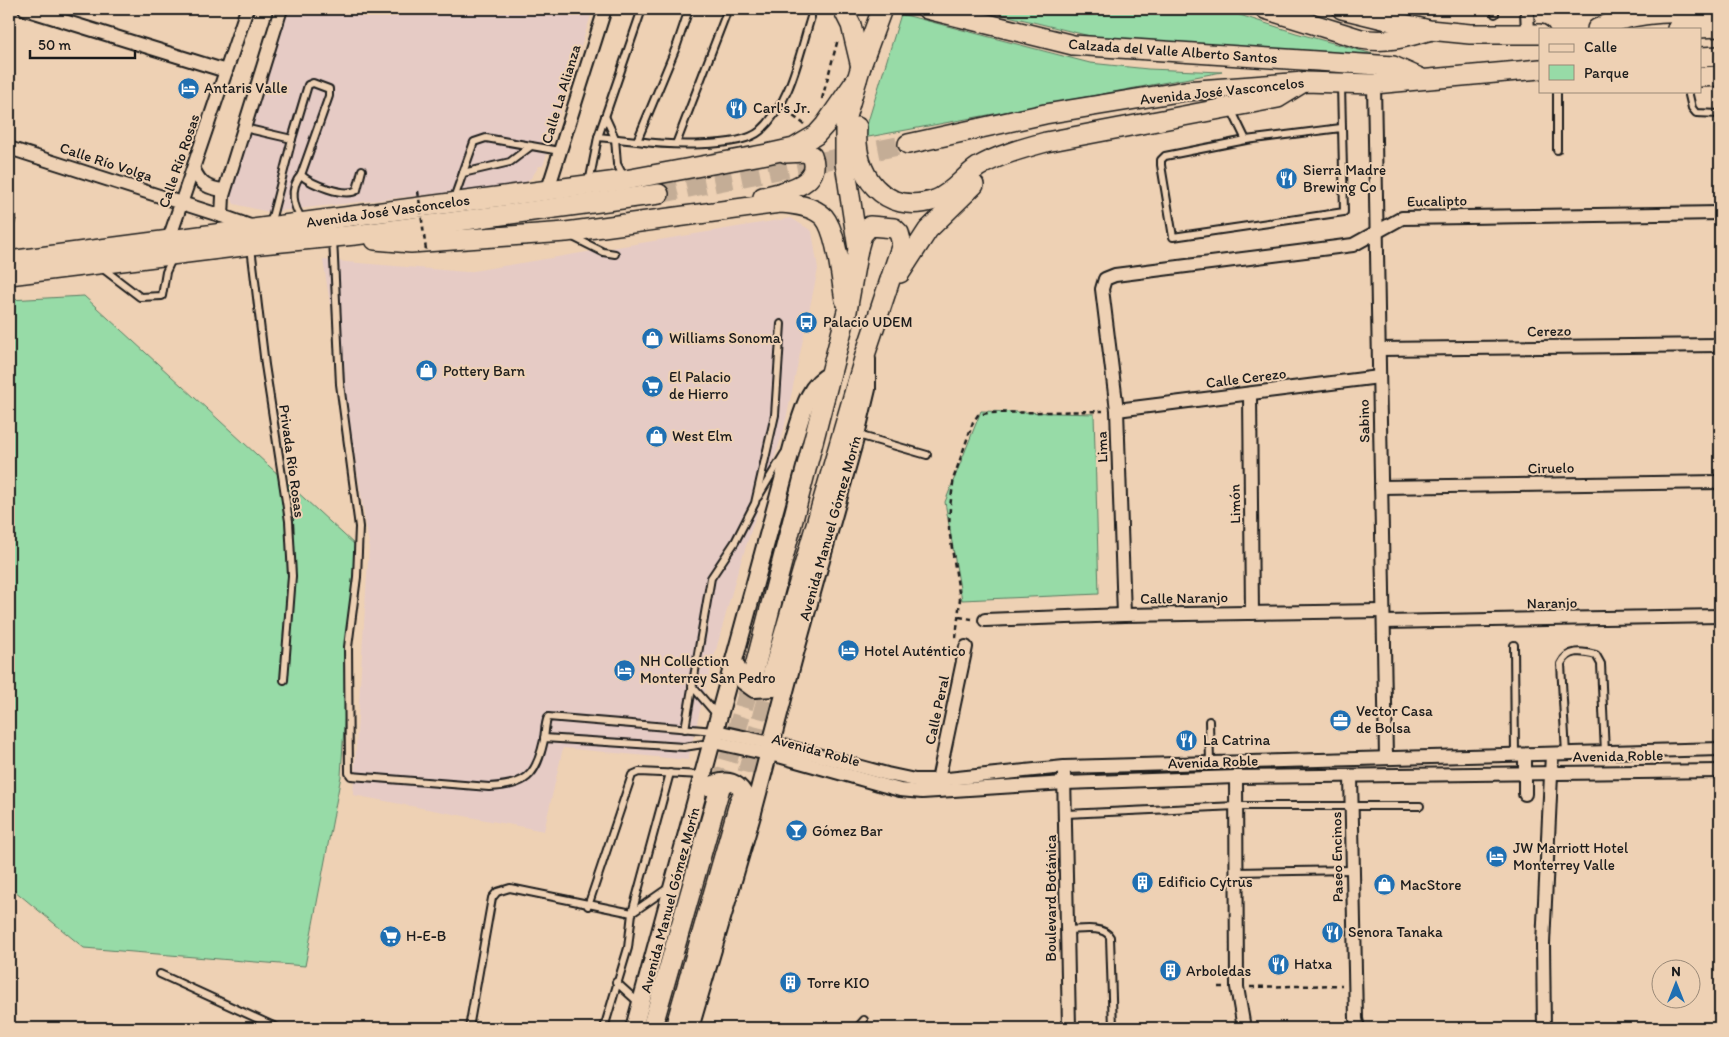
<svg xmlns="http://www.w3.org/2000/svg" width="1729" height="1037" viewBox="0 0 1729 1037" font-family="Itim,sans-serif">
<rect width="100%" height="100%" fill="#eed1b4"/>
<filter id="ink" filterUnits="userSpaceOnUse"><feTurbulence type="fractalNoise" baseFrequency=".02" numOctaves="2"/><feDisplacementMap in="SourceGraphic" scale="10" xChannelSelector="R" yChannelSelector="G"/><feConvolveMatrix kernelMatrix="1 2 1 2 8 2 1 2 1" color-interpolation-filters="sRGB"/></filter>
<g filter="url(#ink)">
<g fill="#e6cbc5">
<polygon points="288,9 593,9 543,166 539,166 532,177 524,184 269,212 234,204 230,195"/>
<polygon points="791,218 812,231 818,269 784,429 737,574 706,686 688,760 563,748 544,831 353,795 369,545 323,260 467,272"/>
</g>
<g fill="#97dba7" stroke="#5a7c62">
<polygon points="980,9 1221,9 1296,33 1377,55 1098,38"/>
<polygon points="901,14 1090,63 1148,69 1222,72 863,138"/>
<polygon points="84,296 355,545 341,776 305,966 84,948 9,886 9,300"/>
<polygon points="981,411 1094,414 1099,594 962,600 945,502"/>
</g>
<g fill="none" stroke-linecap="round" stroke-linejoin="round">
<g stroke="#c4ad96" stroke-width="19" stroke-dasharray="19 9" stroke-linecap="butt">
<polyline points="659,194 908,144"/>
<polyline points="720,788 752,678"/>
<polyline points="740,800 772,676"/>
</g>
<defs>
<g id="service">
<polyline points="1495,9 1495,14"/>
<polyline points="1341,85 1344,212 1173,237 1161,165 1161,160 1165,156 1246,140 1341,128"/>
<polyline points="1557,91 1557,150"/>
<polyline points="1688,91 1692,108 1696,113 1720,114"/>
<polyline points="1231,109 1246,140"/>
<polyline points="605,116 615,138 617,164 625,179"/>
<path d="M244,128L292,139L308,85L313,83L329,89V96L301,175C311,184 345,198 357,190L362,170"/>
<polyline points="598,137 637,141 677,45 689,9"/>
<path d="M637,141C664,145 739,149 760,131C791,103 799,55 811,17"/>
<polyline points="676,144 728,9"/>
<polyline points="463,173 510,162 531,146"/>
<path d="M301,175C289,188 293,208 303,220"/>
<polyline points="589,183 598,137 642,9"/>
<polyline points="453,201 474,142 486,138 560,151"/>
<polyline points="270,225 292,139"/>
<polyline points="9,228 12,217"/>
<polyline points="573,237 603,252 615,254"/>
<path d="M333,238L340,384L359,527L357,577L348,647L349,773L351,776L489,787C526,785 536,777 544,740C545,732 545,723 548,717L715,731"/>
<polyline points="251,247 265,365 289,521 292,576 284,680"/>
<polyline points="102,268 140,297 162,296 166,272 173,257"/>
<polyline points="858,435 927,455"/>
<polyline points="758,497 784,454"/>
<polyline points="1514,645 1515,755"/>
<polyline points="692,686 717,715"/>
<polyline points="1209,721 1210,763"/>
<polyline points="685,729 711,578 735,542 755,503 775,415 781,324"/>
<polyline points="544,738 684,747 710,743"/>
<path d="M1566,754L1561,664C1568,649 1582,651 1596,655L1601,664L1605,753"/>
<polyline points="1066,814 1236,806 1420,806"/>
<polyline points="1236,872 1353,870"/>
<polyline points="588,906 632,775 639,772 703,775"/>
<path d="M1067,930C1079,930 1104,925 1110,937L1113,1028"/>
<polyline points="160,974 278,1028"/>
<polyline points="616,982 639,1003"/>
<polyline points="469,1028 492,898 497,892 510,888 632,913 668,888"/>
<polyline points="604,1028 628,948 632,913 670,773"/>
<polyline points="857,1028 864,1020"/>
</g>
<g id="minor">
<polyline points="25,9 226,71"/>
<polyline points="1527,9 1528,34"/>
<polyline points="1374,84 1386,758"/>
<polyline points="9,148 222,216"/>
<path d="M194,170C201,185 208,188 223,190"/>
<polyline points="548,189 605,9"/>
<polyline points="253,227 222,216 223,196 281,9"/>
<polyline points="169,239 247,9"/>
<polyline points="1379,349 1720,345"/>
<polyline points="1250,394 1252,613"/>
<polyline points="1117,410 1379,377"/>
<polyline points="1381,487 1720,482"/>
<polyline points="1124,615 1117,410 1102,289 1105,279 1115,275 1353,245 1402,218 1720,213"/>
<polyline points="985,620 1124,615 1383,611"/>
<polyline points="1384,622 1720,616"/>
<polyline points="716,731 784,746 887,774 915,780 938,780 1064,767 1720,749"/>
<polyline points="713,742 782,757 900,790 922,792 1065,783 1236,777 1720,771"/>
<polyline points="1064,774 1069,1028"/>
<polyline points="1351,776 1356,1019 1358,1028"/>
<polyline points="1236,777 1237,987 1244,1028"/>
<polyline points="938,780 966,647"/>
<polyline points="1525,794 1525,755"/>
<polyline points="1544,1028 1543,944 1552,754"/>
</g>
<g id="tertiary">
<polyline points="734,661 743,681 754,689 774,688 789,675"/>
<path d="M708,787C735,772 745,791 753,812"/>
<path d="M634,1028L795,436C802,415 808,384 830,375"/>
<polyline points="690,1028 753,812 794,657 856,435 867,389 867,359"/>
</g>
<g id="secondary">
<polyline points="843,9 851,25 861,67"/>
<polyline points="927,9 1073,45 1393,66 1420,78"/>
<path d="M1265,9L1361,39C1386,43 1405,38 1428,31"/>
<polyline points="1342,9 1429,30 1470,34 1540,34"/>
<path d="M1597,29C1633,10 1680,13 1720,11"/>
<polyline points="1677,29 1720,27"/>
<polyline points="1700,57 1720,56"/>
<polyline points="1700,77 1720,76"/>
<path d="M857,127C853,175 884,216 935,200C952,194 963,177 978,167C998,155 1024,148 1046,142L1278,98L1304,82"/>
<polyline points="908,144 1045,114 1185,91 1304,82 1374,84 1540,69"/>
<path d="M763,197C782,192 824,185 812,156L805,152L786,153"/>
<path d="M375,240L411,243L566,232L780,203C795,204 813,206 824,217C837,232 841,279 845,300"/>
<polyline points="9,261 625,180 767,154 794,148 816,135 825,125 857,79"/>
<polyline points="900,273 928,230 974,185"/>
<polyline points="9,275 251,245 355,235 659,194"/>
<polyline points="772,676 866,352 902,244 899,233 894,228 870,226 862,235 858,249"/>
<polyline points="752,678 847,311 858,249 845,163 845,120 861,66 882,9"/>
<polyline points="652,1028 720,788"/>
<polyline points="675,1028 740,800"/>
</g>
</defs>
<use href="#service" stroke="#1c1c1c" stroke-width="10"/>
<use href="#minor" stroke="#1c1c1c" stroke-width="16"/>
<use href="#tertiary" stroke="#1c1c1c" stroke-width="20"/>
<use href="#secondary" stroke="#1c1c1c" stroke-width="22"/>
<g stroke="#1c1c1c" stroke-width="2.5" stroke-dasharray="5 4" stroke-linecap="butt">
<polyline points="822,99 838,39"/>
<polyline points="786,111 804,124"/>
<polyline points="959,617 972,619"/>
<polyline points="956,638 960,599 949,529 950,507 954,477 973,422 978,415 988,413 1103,411"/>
<polyline points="1218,987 1225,987"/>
<polyline points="1250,987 1342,985"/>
</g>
<use href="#service" stroke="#eed1b4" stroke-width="6"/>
<use href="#minor" stroke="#eed1b4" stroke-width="12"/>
<use href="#tertiary" stroke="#eed1b4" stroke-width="16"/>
<use href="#secondary" stroke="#eed1b4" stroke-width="19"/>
<polyline stroke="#1c1c1c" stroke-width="2.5" stroke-dasharray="5 4" stroke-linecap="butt" points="418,191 426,250"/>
</g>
</g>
<defs>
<symbol id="hotel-disc" viewBox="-11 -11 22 22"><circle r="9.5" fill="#1f6fb2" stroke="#eed1b4"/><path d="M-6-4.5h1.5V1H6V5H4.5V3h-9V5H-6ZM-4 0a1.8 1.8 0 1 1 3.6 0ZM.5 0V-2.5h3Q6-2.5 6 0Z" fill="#fff"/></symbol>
<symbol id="restaurant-disc" viewBox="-11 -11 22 22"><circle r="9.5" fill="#1f6fb2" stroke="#eed1b4"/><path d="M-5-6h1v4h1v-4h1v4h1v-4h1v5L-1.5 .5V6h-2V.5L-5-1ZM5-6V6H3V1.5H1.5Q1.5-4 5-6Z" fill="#fff"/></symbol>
<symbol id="bus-disc" viewBox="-11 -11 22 22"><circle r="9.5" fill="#1f6fb2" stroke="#eed1b4"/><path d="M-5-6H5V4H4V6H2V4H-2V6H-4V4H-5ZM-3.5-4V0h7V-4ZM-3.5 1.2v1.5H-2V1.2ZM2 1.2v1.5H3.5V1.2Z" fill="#fff"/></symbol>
<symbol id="shop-disc" viewBox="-11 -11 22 22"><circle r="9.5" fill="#1f6fb2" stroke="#eed1b4"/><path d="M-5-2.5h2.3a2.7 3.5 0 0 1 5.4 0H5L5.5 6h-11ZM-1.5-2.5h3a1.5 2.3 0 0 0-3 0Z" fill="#fff"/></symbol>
<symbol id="supermarket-disc" viewBox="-11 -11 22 22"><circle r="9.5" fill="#1f6fb2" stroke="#eed1b4"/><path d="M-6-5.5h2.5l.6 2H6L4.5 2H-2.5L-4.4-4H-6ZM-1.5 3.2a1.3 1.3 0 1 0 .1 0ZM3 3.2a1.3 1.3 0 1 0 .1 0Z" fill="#fff"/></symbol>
<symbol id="office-disc" viewBox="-11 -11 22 22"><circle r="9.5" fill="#1f6fb2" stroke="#eed1b4"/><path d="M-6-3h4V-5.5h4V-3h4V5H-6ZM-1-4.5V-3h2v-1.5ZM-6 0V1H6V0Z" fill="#fff"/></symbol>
<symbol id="bar-disc" viewBox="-11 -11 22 22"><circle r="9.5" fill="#1f6fb2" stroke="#eed1b4"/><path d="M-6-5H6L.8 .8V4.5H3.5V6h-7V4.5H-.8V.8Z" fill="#fff"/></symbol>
<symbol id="building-disc" viewBox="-11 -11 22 22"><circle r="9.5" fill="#1f6fb2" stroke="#eed1b4"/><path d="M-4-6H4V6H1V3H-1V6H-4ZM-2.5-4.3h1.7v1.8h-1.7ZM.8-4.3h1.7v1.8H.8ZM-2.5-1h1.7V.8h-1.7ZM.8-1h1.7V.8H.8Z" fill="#fff"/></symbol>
</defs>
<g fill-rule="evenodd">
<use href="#hotel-disc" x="176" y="76" width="25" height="25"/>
<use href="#restaurant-disc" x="724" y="96" width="25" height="25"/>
<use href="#restaurant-disc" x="1274" y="166" width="25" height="25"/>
<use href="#bus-disc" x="794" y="310" width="25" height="25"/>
<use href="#shop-disc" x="640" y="326" width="25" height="25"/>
<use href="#shop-disc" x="414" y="358" width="25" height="25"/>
<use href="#supermarket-disc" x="640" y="374" width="25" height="25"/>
<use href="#shop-disc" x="644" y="424" width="25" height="25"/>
<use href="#hotel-disc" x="836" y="638" width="25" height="25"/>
<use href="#hotel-disc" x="612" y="658" width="25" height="25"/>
<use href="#office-disc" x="1328" y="708" width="25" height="25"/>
<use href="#restaurant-disc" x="1174" y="728" width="25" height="25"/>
<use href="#bar-disc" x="784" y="818" width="25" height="25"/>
<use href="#hotel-disc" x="1484" y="844" width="25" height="25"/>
<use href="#building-disc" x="1130" y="870" width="25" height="25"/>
<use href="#shop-disc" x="1372" y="872" width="25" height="25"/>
<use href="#restaurant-disc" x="1320" y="920" width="25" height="25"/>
<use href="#supermarket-disc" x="378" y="924" width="25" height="25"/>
<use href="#restaurant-disc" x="1266" y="952" width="25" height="25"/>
<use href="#building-disc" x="1158" y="958" width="25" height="25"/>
<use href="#building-disc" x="778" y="970" width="25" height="25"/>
</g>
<g text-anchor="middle" stroke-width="4" stroke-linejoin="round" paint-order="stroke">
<g font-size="15" fill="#1c1c1c" stroke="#eed1b4">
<text transform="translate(1173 51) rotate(4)" y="5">Calzada del Valle Alberto Santos</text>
<text transform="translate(1222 91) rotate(-6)" y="5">Avenida José Vasconcelos</text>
<text transform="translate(561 94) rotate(-73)" y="5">Calle La Alianza</text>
<text transform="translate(179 161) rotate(-71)" y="5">Calle Río Rosas</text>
<text transform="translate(106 162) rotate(18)" y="5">Calle Río Volga</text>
<text transform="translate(1437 201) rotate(-1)" y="5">Eucalipto</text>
<text transform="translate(388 211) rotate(-8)" y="5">Avenida José Vasconcelos</text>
<text transform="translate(1549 331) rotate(-1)" y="5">Cerezo</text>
<text transform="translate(1246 378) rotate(-7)" y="5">Calle Cerezo</text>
<text transform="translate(1364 421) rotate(-91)" y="5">Sabino</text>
<text transform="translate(1102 447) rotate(-92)" y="5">Lima</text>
<text transform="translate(292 461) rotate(82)" y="5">Privada Río Rosas</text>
<text transform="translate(1551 468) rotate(-1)" y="5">Ciruelo</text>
<text transform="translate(1235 504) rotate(-91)" y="5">Limón</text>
<text transform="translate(830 528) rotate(-74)" y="5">Avenida Manuel Gómez Morín</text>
<text transform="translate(1184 598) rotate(-1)" y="5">Calle Naranjo</text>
<text transform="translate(1552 603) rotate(-1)" y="5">Naranjo</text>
<text transform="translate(937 710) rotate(-78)" y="5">Calle Peral</text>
<text transform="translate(816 750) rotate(15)" y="5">Avenida Roble</text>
<text transform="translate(1618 756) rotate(-1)" y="5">Avenida Roble</text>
<text transform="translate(1213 762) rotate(-2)" y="5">Avenida Roble</text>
<text transform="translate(1337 857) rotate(-91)" y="5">Paseo Encinos</text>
<text transform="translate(1051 898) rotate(-90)" y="5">Boulevard Botánica</text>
<text transform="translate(670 900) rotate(-75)" y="5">Avenida Manuel Gómez Morín</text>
</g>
<g font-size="15" fill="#1c1c1c" stroke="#eed1b4" text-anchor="start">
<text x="204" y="93">Antaris Valle</text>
<text x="753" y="113">Carl's Jr.</text>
<text x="1303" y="175">Sierra Madre<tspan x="1303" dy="17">Brewing Co</tspan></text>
<text x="823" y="327">Palacio UDEM</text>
<text x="669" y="343">Williams Sonoma</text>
<text x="443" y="376">Pottery Barn</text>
<text x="669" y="382">El Palacio<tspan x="669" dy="17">de Hierro</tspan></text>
<text x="672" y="441">West Elm</text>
<text x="864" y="656">Hotel Auténtico</text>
<text x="640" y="666">NH Collection<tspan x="640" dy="17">Monterrey San Pedro</tspan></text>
<text x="1356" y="716">Vector Casa<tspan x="1356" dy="17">de Bolsa</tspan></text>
<text x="1203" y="745">La Catrina</text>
<text x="812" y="836">Gómez Bar</text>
<text x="1513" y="853">JW Marriott Hotel<tspan x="1513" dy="17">Monterrey Valle</tspan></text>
<text x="1158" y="887">Edificio Cytrus</text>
<text x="1400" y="890">MacStore</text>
<text x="1348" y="937">Senora Tanaka</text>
<text x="406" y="941">H-E-B</text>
<text x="1294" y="969">Hatxa</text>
<text x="1186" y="976">Arboledas</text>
<text x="807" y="988">Torre KIO</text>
</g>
</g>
<rect width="1729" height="1037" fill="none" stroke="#eed1b4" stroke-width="30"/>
<rect x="15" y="15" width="1699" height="1007" fill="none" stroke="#1c1c1c" stroke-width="2" filter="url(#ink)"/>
<rect x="1539" y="28" width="162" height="65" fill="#eed1b4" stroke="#9a8977"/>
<rect x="1549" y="44" width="25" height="8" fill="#eed1b4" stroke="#9a8977"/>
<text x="1584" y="52" font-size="15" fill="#1c1c1c">Calle</text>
<rect x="1549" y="65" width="25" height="15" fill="#97dba7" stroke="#9a8977"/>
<text x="1584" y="78" font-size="15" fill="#1c1c1c">Parque</text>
<g transform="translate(1676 984)"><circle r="24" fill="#eed1b4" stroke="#9a8977"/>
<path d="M0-4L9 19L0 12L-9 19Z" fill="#1f6fb2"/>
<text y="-8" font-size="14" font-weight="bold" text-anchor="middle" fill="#1c1c1c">N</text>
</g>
<path d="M30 50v8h105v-8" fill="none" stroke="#1c1c1c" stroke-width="2.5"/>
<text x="38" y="50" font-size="15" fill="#1c1c1c" stroke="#eed1b4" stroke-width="4" paint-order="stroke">50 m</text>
</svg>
